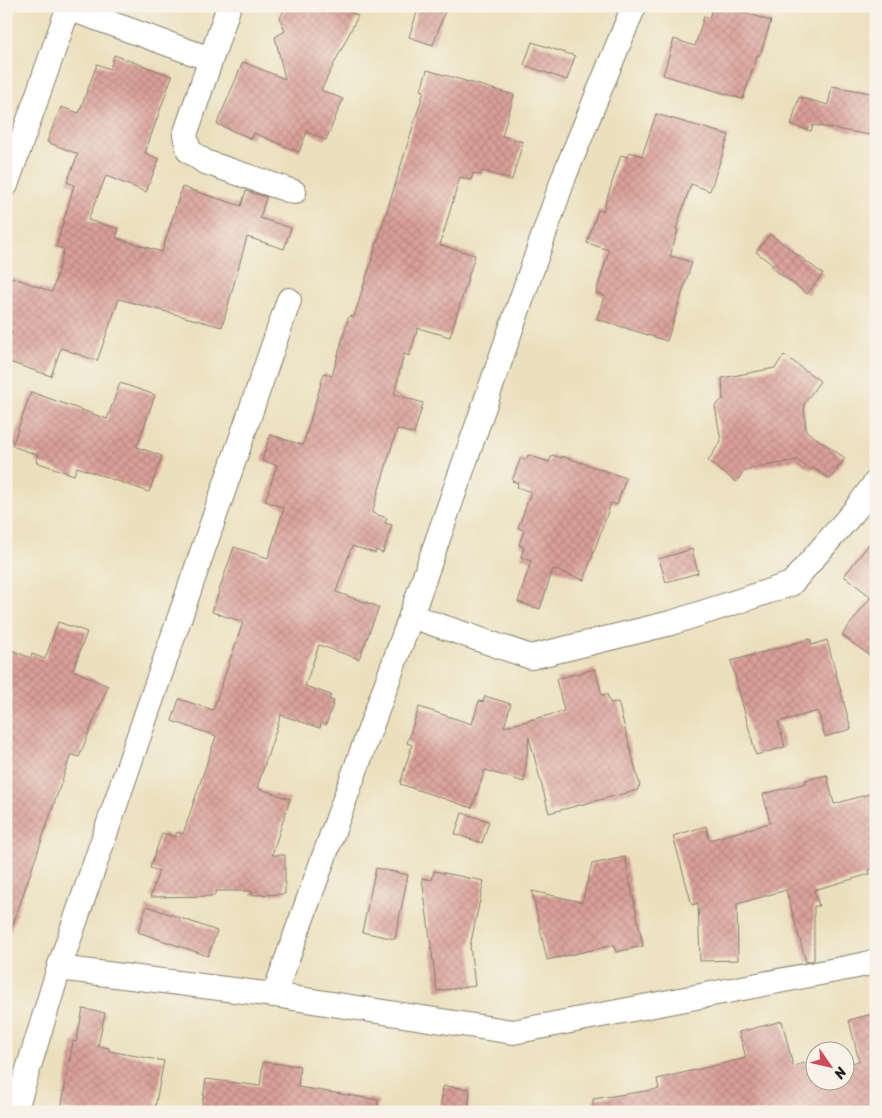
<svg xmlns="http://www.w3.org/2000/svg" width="882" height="1118" viewBox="0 0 882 1118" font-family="Sriracha,sans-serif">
<defs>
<pattern id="building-cross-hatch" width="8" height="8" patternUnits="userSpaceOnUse" patternTransform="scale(1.25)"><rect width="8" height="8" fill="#d99f98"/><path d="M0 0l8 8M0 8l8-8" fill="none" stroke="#ba8882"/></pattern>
</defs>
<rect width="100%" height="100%" fill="#f7f3e8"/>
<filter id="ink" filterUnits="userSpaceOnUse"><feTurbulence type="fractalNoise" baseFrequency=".02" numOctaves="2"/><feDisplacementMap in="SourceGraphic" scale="10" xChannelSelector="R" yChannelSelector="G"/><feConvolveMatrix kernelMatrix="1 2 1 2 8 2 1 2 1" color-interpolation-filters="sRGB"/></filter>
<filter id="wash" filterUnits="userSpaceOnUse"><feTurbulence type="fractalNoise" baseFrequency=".0096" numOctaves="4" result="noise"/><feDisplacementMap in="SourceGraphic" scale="20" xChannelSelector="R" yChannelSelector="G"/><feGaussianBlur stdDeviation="1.12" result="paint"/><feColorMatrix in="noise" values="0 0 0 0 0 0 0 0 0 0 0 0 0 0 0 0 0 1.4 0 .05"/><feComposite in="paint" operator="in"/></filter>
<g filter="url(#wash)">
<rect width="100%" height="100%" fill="#ebe0bd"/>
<g id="blocks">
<g fill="url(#building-cross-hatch)">
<polygon points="286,6 338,6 358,16 321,90 343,99 326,140 307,132 299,152 254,133 252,139 217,124 243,62 285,79 275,37 285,31 280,18"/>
<polygon points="419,6 447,6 433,45 409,37"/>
<polygon points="713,6 724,6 771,21 760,55 757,55 743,99 663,75 674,39 695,46 704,16 709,18"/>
<polygon points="532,42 575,56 567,80 524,65"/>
<polygon points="114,55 172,76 145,153 159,159 146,192 106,176 88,220 119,229 116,238 162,252 182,187 241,206 246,191 266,197 260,218 291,228 284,249 247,237 222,327 119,299 97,361 61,348 51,376 6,361 6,347 12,331 6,329 6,294 12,277 52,292 64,249 56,247 74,185 67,182 78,154 47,142 61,107 79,113 97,64 110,69"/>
<polygon points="427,70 514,95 502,136 523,142 512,180 483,171 481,175 473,173 471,180 460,177 440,245 475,255 465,288 450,337 418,328 409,356 404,354 394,394 423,403 414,434 397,429 372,513 387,518 385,523 392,525 383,553 376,550 375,553 352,546 336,592 379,607 359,659 319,645 305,686 331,695 329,699 334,701 326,725 321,723 320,728 281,715 257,788 290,799 272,855 285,855 285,894 252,895 252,891 216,891 214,896 150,897 159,871 150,868 162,833 175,837 177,832 183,834 216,736 172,721 179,699 213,710 243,622 212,612 222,582 234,547 268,558 284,508 265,501 277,465 262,461 270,435 303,445 324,373 332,376 349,316 354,317 424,91 421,90"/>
<polygon points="832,86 876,94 876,136 813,125 811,131 791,125 799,97 828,105"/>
<polygon points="656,114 729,135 710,191 691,184 676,229 678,230 670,256 692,262 667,341 597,319 604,296 596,293 609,250 587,243 598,210 603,211 621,155 627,157 629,152 642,156"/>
<polygon points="770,234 823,274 807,294 771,267 773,265 756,252"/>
<polygon points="784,355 820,381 804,404 806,431 845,458 830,479 813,468 811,470 797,460 745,470 736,482 708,461 721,441 715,406 723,399 722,378 775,368"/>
<polygon points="120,383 155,395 137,447 162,456 149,492 77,467 74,475 36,462 38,455 12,446 31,392 107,419"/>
<polygon points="528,455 549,462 552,455 562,458 562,456 626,478 617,505 611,503 584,580 553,569 540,609 518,602 531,561 521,557 524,547 519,545 524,530 518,528 531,492 517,487 518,483 512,481 521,457 526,460"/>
<polygon points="876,535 876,660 842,635 871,597 844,576"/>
<polygon points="692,549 698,573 666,582 659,559"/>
<polygon points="58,622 87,632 73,670 108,686 79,757 71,754 9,936 6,935 6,648 31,658 32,654 45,659"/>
<polygon points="810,639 812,645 827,640 851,729 825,737 818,711 778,722 785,747 756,755 731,661"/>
<polygon points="595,669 602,695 607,694 610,703 618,702 640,786 638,787 638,790 549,813 529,737 524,782 485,770 472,808 400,784 412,745 407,743 419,707 472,724 479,701 483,702 485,696 511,704 504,727 564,711 556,679"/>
<polygon points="827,775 834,804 876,792 876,868 869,870 870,874 814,890 819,906 814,906 814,960 806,962 786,890 737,904 738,960 700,961 698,903 692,905 673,836 706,826 709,840 770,823 763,794 806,783 805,780"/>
<polygon points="462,813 489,821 482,843 455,834"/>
<polygon points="625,857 643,946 616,952 614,945 547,960 532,891 582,902 592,864"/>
<polygon points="376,868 408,875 395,939 362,932"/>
<polygon points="434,871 484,881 470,946 475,986 437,991 422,878 432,880"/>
<polygon points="147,906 217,931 208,956 138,932"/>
<polygon points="83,1009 105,1013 98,1046 109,1048 109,1051 164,1061 154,1112 81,1112 61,1109 73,1041 76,1042"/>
<polygon points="876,1013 876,1112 593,1112 593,1099 659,1089 657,1079 746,1058 739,1032 782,1021 793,1066 809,1062 811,1069 814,1068 814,1080 844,1080 844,1065 859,1061 849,1020"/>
<polygon points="263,1062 300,1066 298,1087 378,1100 377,1112 201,1112 206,1079 260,1086"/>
<polygon points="443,1086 470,1089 468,1112 440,1112"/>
</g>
</g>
</g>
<g filter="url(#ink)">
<use href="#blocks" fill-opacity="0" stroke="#847e6c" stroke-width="1"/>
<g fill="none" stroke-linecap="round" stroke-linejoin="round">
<defs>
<g id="minor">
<polyline points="229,6 185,135 189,151 205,162 294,192"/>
<polyline points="68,8 210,59"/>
<polyline points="6,185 69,6"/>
<polyline points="411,616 531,657 671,623 791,584 856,509 876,482"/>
<polyline points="59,968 274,995 513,1032 862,965 876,961"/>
<polyline points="274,995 411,616 565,174 634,6"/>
<polyline points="15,1112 59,968 289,300"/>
</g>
</defs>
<use href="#minor" stroke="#847e6c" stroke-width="26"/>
<use href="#minor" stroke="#fff" stroke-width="24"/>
</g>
</g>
<rect width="882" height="1118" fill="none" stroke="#f7f3e8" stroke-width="25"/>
<g transform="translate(830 1066) rotate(124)"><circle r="24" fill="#f7f3e8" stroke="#9f9d96"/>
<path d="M0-4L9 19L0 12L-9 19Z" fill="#d1495b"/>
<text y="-8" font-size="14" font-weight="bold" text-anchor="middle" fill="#1c1c1c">N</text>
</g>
</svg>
